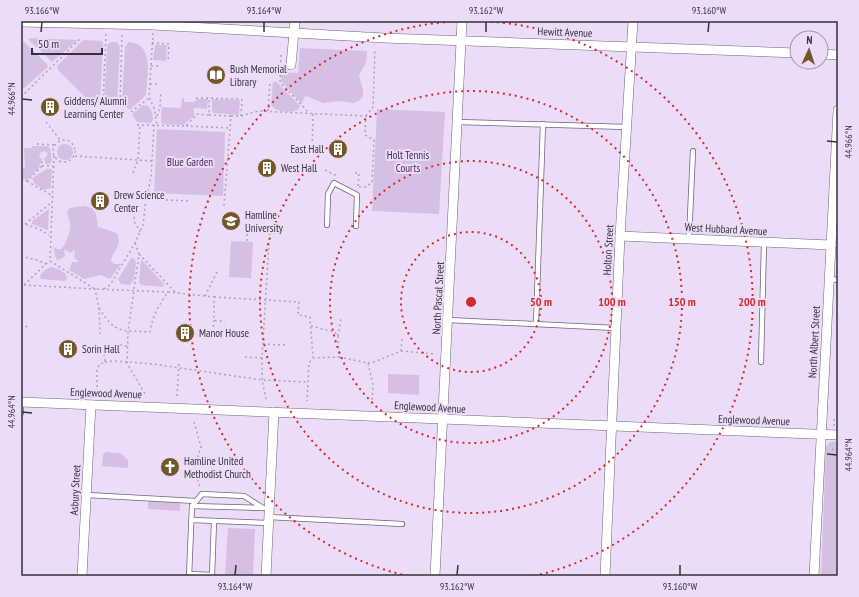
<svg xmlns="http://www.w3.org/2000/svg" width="859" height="597" viewBox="0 0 859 597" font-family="'PT Sans Narrow',sans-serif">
<rect width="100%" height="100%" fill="#ecdcf7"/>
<g fill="#d5c0e4">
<polygon points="30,38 76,40 77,41 52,62 28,39"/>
<polygon points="86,40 101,41 103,43 100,102 94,106 58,70 57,66 82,41"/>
<polygon points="23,41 47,64 48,67 22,90 21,50"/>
<polygon points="110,42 117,42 120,47 117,101 104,100 107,46"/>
<path d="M129,42C155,44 147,77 146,95L130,110L122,103L125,47Z"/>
<polygon points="155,45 167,45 166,61 153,60"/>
<polygon points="300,48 367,51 366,63 359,75 363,90 363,96 360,100 354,103 339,101 323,103 306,96 304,98 302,104 281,81 281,72 298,73"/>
<path d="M273,82H277L300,106L298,110C290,113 276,112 271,105Z"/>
<polygon points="182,98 184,98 184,102 195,102 196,99 208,99 207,109 194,108 194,116 183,125 163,124 161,122 162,107 181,108"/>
<polygon points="212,99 240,100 239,115 214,113 212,112"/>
<polygon points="143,105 148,106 152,112 153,120 151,123 137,122 132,114"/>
<polygon points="377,109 445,112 439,214 372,211"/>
<polygon points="157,129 225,132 223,196 154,193"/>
<circle cx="65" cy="152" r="8"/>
<polygon points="32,146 47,146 50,148 52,162 46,165 44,159 48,154 45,151 41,152 39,156 42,159 39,168 27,180 21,179 21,168 25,168 24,148 32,148"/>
<polygon points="47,169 52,169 51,188 44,190 35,184 32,179 35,176"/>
<path d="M84,206L92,208L96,214L98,227L117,233C123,246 113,250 111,261L114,264H121L110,279L101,275L84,279L69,270L72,262H79L74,257L75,250L70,253L64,249L65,256L59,260L56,259L53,246L57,249H61C66,244 69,235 70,228C72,215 56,208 84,206Z"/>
<polygon points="49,209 48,230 32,224 32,221"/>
<polygon points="231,241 253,242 251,278 229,277"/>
<polygon points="132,257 136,261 134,280 129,285 121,284 118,279"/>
<polygon points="141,259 164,284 163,287 142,285 139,283"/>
<polygon points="52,267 60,270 66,274 67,280 64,281 41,279 40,275 46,269"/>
<polygon points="388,374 419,375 419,395 388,393"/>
<polygon points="838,441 838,576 821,576 826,447 830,442"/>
<polygon points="106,452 120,453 128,460 128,468 102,466 103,455"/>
<polygon points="148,499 180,501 180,511 148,509"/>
<polygon points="228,528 255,529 253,576 225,576"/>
</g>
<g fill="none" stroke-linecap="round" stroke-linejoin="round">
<defs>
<g id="service">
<polyline points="458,122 627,127"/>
<polyline points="327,225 328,194 334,183 357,195 356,226"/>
<polyline points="689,239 693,151"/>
<polyline points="830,279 838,280"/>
<polyline points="448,320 616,328"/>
<polyline points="536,324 543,124"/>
<polyline points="761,362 764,243"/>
<polyline points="21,413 21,402"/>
<polyline points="87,495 196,501"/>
<polyline points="192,506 262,508"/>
<polyline points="269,517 402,524"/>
<polyline points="192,520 269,523"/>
<polyline points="189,574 212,575"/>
<polyline points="189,576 192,506 202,494 244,496 263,508"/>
<polyline points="212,576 214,521"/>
</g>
<g id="minor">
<polyline points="21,22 153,25 384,38 797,53"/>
<polyline points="821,54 838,55"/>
<polyline points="291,65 295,21"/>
<polyline points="620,236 831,245"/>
<polyline points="21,402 838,435"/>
<polyline points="82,576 91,405"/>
<polyline points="266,576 274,412"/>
<polyline points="435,576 462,21"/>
<polyline points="605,576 620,236 633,21"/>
<polyline points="814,576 838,110"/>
</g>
</defs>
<use href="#service" stroke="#70637a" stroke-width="6"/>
<use href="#minor" stroke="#70637a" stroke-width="10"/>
<g stroke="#aea2b7" stroke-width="1.5" stroke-dasharray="2 3" stroke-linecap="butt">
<polyline points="153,33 149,97 154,108 157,125"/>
<polyline points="152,43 169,44 168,61"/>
<polyline points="281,55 280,82 309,113"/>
<polyline points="151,66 160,66"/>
<polyline points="150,84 159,84"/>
<polyline points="21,97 81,38"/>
<polyline points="196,98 242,99"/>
<polyline points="103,101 106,33"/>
<polyline points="120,102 122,33"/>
<polyline points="268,111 270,81"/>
<polyline points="131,112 149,98"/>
<polyline points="209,115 231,116 224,206"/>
<polyline points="157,116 160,108 161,92"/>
<polyline points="231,116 241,116 258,111 366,116 365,135 374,140 372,182 366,187 358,187"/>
<polyline points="241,116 242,100"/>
<polyline points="366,116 373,107 375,49"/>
<polyline points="46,122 61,141"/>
<polyline points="137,125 186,126 197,114 209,115 209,97"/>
<polyline points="186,126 230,128"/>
<circle cx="64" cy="151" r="11"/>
<polyline points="37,144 55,145"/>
<polyline points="312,151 313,114"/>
<polyline points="54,156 50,261 95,289 168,292"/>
<polyline points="75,156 152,161"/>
<polyline points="42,166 53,166"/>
<polyline points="325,170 337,176"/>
<polyline points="133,173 138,160 140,125"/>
<polyline points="355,173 359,173 358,187"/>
<polyline points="21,180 27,181 42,166 42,159"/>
<polyline points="27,181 51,195"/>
<polyline points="146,199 190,201"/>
<polyline points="126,205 135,206 134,221 140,232"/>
<polyline points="21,223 39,229 49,235"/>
<polyline points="25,224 51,203"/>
<polyline points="247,241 248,225 270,226 262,358 262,380 266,399"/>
<polyline points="135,243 139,254 128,332 127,363 145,394"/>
<polyline points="139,254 175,292"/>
<polyline points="21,256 37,260 46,264"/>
<polyline points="24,285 95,289 99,308 100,334"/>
<polyline points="24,285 49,261"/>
<polyline points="104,289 110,285 135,243 143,225 146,199 151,178 154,125"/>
<polyline points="205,296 217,272"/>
<polyline points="214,297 299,302 298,315 310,317 313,358 309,363 307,401"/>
<path d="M99,308C116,335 122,330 150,332C152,316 159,305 168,292L214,297V320L225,322"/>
<polyline points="21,325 25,325 29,329"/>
<polyline points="311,326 335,332 338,336 339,357 314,358"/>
<polyline points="204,333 213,333 214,320"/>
<polyline points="338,336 341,319"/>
<polyline points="115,344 127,346"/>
<polyline points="263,344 286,345"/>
<polyline points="401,351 435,354"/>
<polyline points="245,357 262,358"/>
<polyline points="339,357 368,363 373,385 372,403"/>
<polyline points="105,362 114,361 153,364 262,380 307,382"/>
<polyline points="368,363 374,362 401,351 402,339"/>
<polyline points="97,392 97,370 99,365 105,362 104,355"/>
<polyline points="177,396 179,362"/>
<polyline points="194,422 201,447 194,468 200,487"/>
<polyline points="834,426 834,420 838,418"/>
<polyline points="832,449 838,452"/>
</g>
<use href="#service" stroke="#fff" stroke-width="4.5"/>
<use href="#minor" stroke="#fff" stroke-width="9"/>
</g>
<path fill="none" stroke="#37313b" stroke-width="1.5" d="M41,32L42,22M264,32V22M486,32V22M708,32L709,22M22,99L32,100M827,141L837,142M22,412L32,413M827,454L837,455M235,575L236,565M457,575L458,565M680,575V565"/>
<g fill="none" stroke="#d62828" stroke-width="2" stroke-dasharray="2 4">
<circle cx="471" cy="302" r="70"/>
<circle cx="471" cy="302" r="141"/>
<circle cx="471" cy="302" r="211"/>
<path d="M408 576A281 281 0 0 1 469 21M473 21A281 281 0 0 1 534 576"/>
</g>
<defs>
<symbol id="library-disc" viewBox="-11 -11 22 22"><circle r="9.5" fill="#725729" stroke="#ecdcf7"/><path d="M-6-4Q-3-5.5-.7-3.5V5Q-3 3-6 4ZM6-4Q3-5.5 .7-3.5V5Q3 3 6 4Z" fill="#fff"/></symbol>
<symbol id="building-disc" viewBox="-11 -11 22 22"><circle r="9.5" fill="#725729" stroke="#ecdcf7"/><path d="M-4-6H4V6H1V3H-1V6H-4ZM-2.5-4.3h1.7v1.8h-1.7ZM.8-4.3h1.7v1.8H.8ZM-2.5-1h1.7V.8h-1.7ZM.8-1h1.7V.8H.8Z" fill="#fff"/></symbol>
<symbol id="university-disc" viewBox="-11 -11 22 22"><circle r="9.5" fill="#725729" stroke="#ecdcf7"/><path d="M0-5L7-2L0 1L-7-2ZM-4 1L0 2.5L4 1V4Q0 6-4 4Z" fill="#fff"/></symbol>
<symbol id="church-disc" viewBox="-11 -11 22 22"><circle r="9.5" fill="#725729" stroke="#ecdcf7"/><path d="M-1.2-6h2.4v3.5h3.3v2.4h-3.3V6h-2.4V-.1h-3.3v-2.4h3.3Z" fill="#fff"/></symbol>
</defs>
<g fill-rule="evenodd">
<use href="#library-disc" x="205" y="64" width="22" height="22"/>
<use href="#building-disc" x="39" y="96" width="22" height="22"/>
<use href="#building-disc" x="327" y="138" width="22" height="22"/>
<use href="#building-disc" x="256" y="157" width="22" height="22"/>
<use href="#building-disc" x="89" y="190" width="22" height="22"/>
<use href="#university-disc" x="220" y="210" width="22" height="22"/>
<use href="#building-disc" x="174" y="322" width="22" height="22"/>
<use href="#building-disc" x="57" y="338" width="22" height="22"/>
<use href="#church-disc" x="159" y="456" width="22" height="22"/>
</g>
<g text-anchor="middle" stroke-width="4" stroke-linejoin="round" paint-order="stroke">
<g font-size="11" fill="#37313b" stroke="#ecdcf7">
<text transform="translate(565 32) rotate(2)" y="4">Hewitt Avenue</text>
<text transform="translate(726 229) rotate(3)" y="4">West Hubbard Avenue</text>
<text transform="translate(608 250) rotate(-87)" y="4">Holton Street</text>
<text transform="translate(438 298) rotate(-87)" y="4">North Pascal Street</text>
<text transform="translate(814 342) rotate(-87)" y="4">North Albert Street</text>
<text transform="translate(106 393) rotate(2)" y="4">Englewood Avenue</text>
<text transform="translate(430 407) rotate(3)" y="4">Englewood Avenue</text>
<text transform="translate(754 420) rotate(2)" y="4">Englewood Avenue</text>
<text transform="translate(75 490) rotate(-87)" y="4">Asbury Street</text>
</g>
<g font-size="11" fill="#37313b" stroke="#ecdcf7" text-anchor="start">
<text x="230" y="73">Bush Memorial<tspan x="230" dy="13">Library</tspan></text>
<text x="64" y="105">Giddens/ Alumni<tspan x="64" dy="13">Learning Center</tspan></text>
<text x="324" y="153" text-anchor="end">East Hall</text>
<text x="281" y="172">West Hall</text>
<text x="114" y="199">Drew Science<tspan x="114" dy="13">Center</tspan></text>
<text x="245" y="219">Hamline<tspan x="245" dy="13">University</tspan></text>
<text x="199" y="337">Manor House</text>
<text x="82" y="353">Sorin Hall</text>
<text x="184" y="465">Hamline United<tspan x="184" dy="13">Methodist Church</tspan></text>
</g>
<g font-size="11" fill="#462759" stroke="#ecdcf7">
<text x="408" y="159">Holt Tennis<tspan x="408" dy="13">Courts</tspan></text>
<text x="190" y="166">Blue Garden</text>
</g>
</g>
<circle cx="471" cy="302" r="6" fill="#d62828" stroke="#ecdcf7" stroke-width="2"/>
<g font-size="12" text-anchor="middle" font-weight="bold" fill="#d62828" stroke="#ecdcf7" stroke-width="4" stroke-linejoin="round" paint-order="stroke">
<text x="541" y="306">50 m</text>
<text x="612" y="306">100 m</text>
<text x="682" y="306">150 m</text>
<text x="752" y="306">200 m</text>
</g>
<rect width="859" height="597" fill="none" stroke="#ecdcf7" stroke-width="44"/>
<g transform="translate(809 50) rotate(3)"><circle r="19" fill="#ecdcf7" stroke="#a498ac"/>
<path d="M0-3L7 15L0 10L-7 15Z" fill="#725729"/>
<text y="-6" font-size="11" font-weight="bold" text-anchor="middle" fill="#37313b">N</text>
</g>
<path d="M32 48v6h70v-6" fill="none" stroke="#37313b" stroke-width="2"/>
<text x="38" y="48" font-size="12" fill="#37313b" stroke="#ecdcf7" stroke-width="3" paint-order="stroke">50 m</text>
<rect x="22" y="22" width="815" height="553" fill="none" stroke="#37313b" stroke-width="1.5"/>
<g font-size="10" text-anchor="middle" fill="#37313b">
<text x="42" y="14">93.166°W</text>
<text x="264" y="14">93.164°W</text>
<text x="486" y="14">93.162°W</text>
<text x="709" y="14">93.160°W</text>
<text transform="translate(11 99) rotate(-90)" y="4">44.966°N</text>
<text transform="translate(848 142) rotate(-90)" y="4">44.966°N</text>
<text transform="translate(11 412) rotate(-90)" y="4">44.964°N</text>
<text transform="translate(848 455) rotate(-90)" y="4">44.964°N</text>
<text x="235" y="590">93.164°W</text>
<text x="457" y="590">93.162°W</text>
<text x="680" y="590">93.160°W</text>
</g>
</svg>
